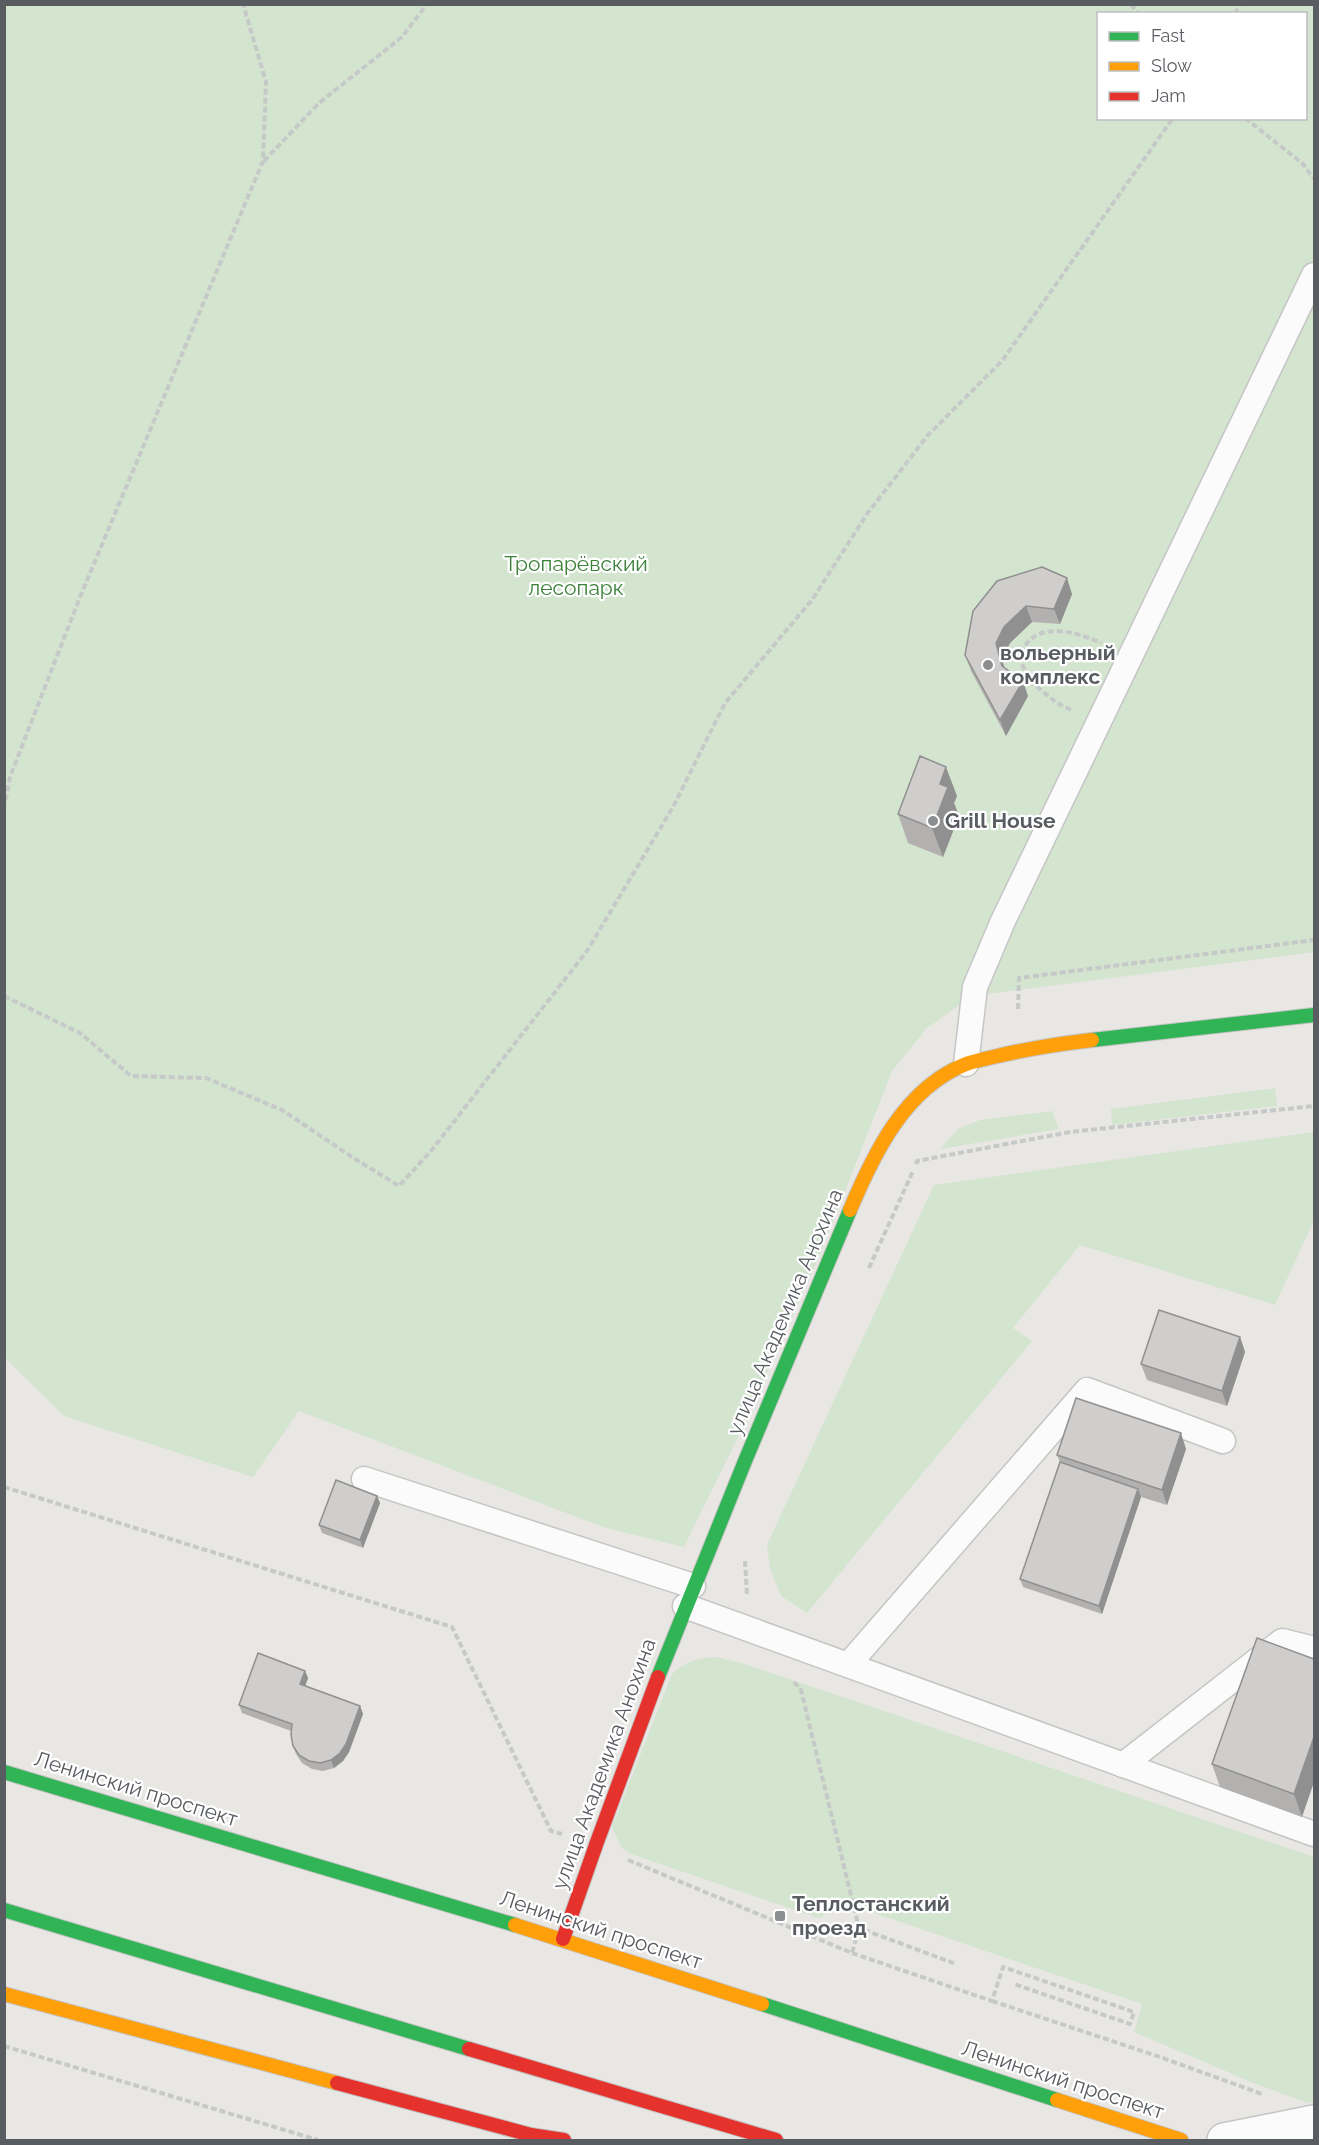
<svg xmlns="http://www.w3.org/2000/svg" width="1319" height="2145" viewBox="0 0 1319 2145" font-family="Raleway,sans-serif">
<rect width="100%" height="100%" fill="#e9e7e4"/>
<g fill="#d3e4cf" fill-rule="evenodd">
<path d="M4,5H1314V952L972,996L927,1028L892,1071L822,1250L737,1439L684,1547L603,1527L299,1411L253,1477L64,1416L5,1358ZM1098,14H1306V118H1098Z"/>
<polygon points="1275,1088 1277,1106 1112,1125 1111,1109"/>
<polygon points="1052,1111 1059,1129 940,1149 958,1129 980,1120"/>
<polygon points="1314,1132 1314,1220 1275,1305 1080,1245 1013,1328 1032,1341 807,1613 781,1596 770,1569 767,1545 934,1185"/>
<path d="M716,1657L745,1664L1314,1857V2102L1308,2103L1251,2082L1134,2032L1142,2004L862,1909L842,1906L818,1918L628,1853L621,1847L612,1827L672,1674C686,1661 698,1658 716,1657Z"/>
</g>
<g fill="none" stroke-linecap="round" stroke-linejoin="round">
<defs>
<g id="lane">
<polyline points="966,1064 975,987 1003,921 1314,275"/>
<polyline points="364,1479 693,1586"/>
<polyline points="685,1606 1314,1834"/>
<polyline points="848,1665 1087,1390 1223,1441"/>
<polyline points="1123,1765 1282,1641 1314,1649"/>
</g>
<polyline id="street" points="1224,2140 1314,2122"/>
<g id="fast">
<polyline points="1092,1040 1314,1015"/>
<polyline points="658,1677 745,1461 850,1210"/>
<polyline points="4,1772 515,1925"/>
<polyline points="4,1910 469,2049"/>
<polyline points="762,2004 1057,2100"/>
</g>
<g id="slow">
<path d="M850,1210C874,1153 905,1088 966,1064C975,1061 984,1059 993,1057C1026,1049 1058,1044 1092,1040"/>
<polyline points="515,1925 762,2004"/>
<polyline points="4,1994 337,2083"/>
<polyline points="1057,2100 1181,2140"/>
</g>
<g id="jam">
<polyline points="563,1939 597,1842 658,1677"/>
<polyline points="469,2049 776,2140"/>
<polyline points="337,2083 531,2135 564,2140"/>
</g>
</defs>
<use href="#lane" stroke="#c5c5c5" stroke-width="27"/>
<use href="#street" stroke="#c5c5c5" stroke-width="36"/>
<use href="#fast" stroke="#c4c4c3" stroke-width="16"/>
<use href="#slow" stroke="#c4c4c3" stroke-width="16"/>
<use href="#jam" stroke="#c4c4c3" stroke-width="16"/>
<g stroke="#c5c9c7" stroke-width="4" stroke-dasharray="6 3" stroke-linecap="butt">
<polyline points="1131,4 1139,14"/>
<polyline points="1235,14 1240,4"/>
<polyline points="1245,118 1302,163 1314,179"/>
<polyline points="264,161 319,103 402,37 427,4"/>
<path d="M1071,710L1057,703L1031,682L1019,658C1022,653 1024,646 1028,642C1046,622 1081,634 1101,643"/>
<polyline points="4,809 10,777 80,597 263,161 266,82 243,4"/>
<polyline points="4,996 80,1033 131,1076 206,1078 282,1110 352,1157 399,1186 431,1151 587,951 673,807 725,703 812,600 867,514 928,435 1002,361 1173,118"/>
<polyline points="1018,1009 1019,978 1314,940"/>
<polyline points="916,1164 917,1161 1070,1132 1314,1106"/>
<polyline points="869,1268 913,1171"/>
<polyline points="4,1487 452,1627 551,1831 562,1834"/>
<polyline points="745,1561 747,1595"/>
<polyline points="794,1682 801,1690 859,1928 956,1964"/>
<polyline points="628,1860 852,1953 859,1928"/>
<polyline points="852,1953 992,2001 1003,1967 1134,2012 1130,2024 1014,1984"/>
<polyline points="992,2001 1160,2057 1262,2094"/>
<polyline points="4,2046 318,2140"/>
</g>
<use href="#lane" stroke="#fcfbfb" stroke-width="24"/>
<use href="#street" stroke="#fcfbfb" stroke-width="33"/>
<use href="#fast" stroke="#30b455" stroke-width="14"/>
<use href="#slow" stroke="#ff9f0a" stroke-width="14"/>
<use href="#jam" stroke="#e5322d" stroke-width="14"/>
</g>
<g fill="#b2b1b0">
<polygon points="1042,567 1072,594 1060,624 1032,622 1010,643 1002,659 1004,667 1028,696 1006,736 971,671 965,655"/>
<polygon points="957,796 954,803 959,816 943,857 908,843 898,814"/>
<polygon points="1240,1337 1245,1352 1227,1406 1147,1380 1141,1364"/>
<polygon points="1186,1449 1167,1505 1141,1497 1102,1614 1023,1587 1020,1579 1060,1462 1057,1455"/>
<polygon points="377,1496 380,1503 363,1548 322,1533 319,1525"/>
<polygon points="1257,1638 1302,1817 1220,1787 1212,1764"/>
<polygon points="305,1671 308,1678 305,1686 360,1706 363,1714 349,1752 343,1761 334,1768 323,1771 312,1769 302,1763 296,1754 293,1746 291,1731 242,1713 239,1705"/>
</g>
<g fill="#919090">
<polygon points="1067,578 1072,594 1060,624 1054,609"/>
<polygon points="1026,606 1032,622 1010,643 1002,659 1008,681 1002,666 996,643 1004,627"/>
<polygon points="1023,681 1028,696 1006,736 1000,720"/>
<polygon points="946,767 957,796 954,803 959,816 943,857 932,828 940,784"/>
<polygon points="1240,1337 1245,1352 1227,1406 1222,1391"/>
<polygon points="1181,1433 1186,1449 1167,1505 1162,1490"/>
<polygon points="1138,1489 1141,1497 1102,1614 1099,1606"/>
<polygon points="377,1496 380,1503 363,1548 360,1540"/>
<polygon points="305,1671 308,1678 303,1692 300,1684"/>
<polygon points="360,1706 363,1714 349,1752 343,1761 334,1768 331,1760"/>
<polygon points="1314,1737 1314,1782 1302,1817 1294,1794"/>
</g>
<g fill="#cfcecd" stroke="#919090" stroke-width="1.5">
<polygon points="1042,567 1067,578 1054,609 1026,606 1004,627 996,643 1002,666 1023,681 1000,720 965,655 973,611 997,581"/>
<polygon points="920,756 946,767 940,784 948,787 932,828 898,814"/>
<polygon points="1159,1310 1240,1337 1222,1391 1141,1364"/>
<polygon points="1076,1398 1181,1433 1162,1490 1057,1455"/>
<polygon points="1060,1462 1138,1489 1099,1606 1020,1579"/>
<polygon points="336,1480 377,1496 360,1540 319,1525"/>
<polygon points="1257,1638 1314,1659 1314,1737 1294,1794 1212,1764"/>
<polygon points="258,1653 305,1671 300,1684 360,1706 346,1744 340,1753 331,1760 320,1763 309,1761 299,1755 293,1746 291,1735 292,1724 239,1705"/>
</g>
<g fill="#8b8d8f" stroke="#fff" stroke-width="2">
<circle cx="988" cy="665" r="6"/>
<circle cx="933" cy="821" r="6"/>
<rect x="774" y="1910" width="12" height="12" rx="3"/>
</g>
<g text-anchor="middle" stroke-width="4.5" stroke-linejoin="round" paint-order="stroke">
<g font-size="21" fill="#3b8139" stroke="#fff">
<text x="576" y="571">Тропарёвский<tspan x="576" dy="24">лесопарк</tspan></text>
</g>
<g font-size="21" font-weight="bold" fill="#595d61" stroke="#fff" text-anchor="start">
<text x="1000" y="660">вольерный<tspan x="1000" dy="24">комплекс</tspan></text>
<text x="945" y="828">Grill House</text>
<text x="792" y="1911">Теплостанский<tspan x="792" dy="24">проезд</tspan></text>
</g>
<g font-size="21" fill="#595d61" stroke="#fff">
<text transform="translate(785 1312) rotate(-67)" y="7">улица Академика Анохина</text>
<text transform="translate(604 1764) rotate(-70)" y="7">улица Академика Анохина</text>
<text transform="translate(136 1789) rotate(17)" y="7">Ленинский проспект</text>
<text transform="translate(601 1930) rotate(18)" y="7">Ленинский проспект</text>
<text transform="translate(1063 2080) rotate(18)" y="7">Ленинский проспект</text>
</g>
</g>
<rect width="1319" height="2145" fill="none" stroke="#595d61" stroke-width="12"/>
<rect x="1097" y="12" width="210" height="108" fill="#ffffff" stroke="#bdbec0" stroke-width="1.5"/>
<rect x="1109" y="32" width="30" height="9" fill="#30b455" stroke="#bdbec0" stroke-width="1.5"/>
<text x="1151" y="42" font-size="18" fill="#595d61">Fast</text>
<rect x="1109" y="62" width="30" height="9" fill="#ff9f0a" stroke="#bdbec0" stroke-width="1.5"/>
<text x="1151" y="72" font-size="18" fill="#595d61">Slow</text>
<rect x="1109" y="92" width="30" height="9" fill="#e5322d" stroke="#bdbec0" stroke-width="1.5"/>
<text x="1151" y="102" font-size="18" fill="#595d61">Jam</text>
</svg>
